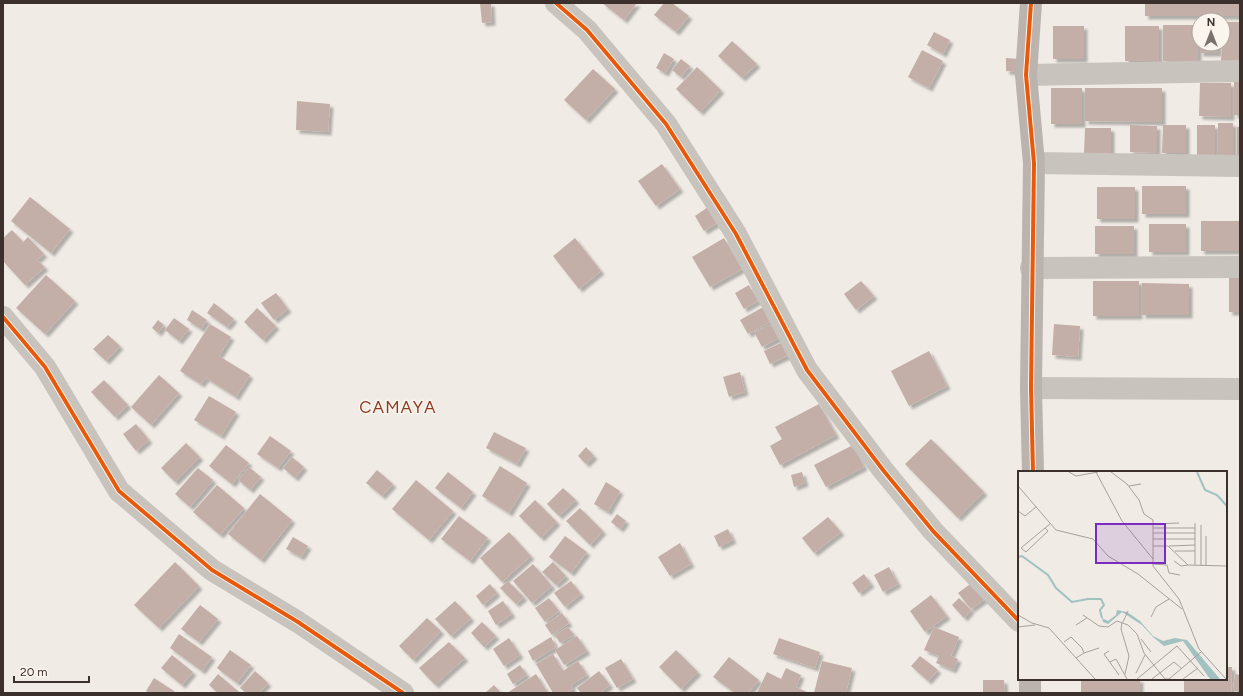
<svg xmlns="http://www.w3.org/2000/svg" width="1243" height="696" viewBox="0 0 1243 696" font-family="Figtree,sans-serif">
<defs>
<filter id="shadow"><feDropShadow dx="3.5" dy="3.5" stdDeviation="1" flood-color="#0004"/></filter>
</defs>
<rect width="100%" height="100%" fill="#f0ebe5"/>
<g fill="#c3afa7" filter="url(#shadow)">
<polygon points="480,3 491,3 492,22 482,23"/>
<polygon points="602,3 637,3 624,20"/>
<polygon points="664,3 672,3 689,16 676,32 654,15"/>
<rect x="1145" y="3" width="95" height="13"/>
<polygon points="1223,22 1240,22 1240,62 1221,62"/>
<rect x="1163" y="25" width="35" height="36"/>
<rect x="1053" y="26" width="31" height="33"/>
<rect x="1125" y="26" width="34" height="35"/>
<polygon points="934,32 950,40 943,54 927,45"/>
<polygon points="732,41 757,64 742,78 718,56"/>
<rect x="1200" y="44" width="18" height="9"/>
<polygon points="922,50 943,61 929,88 908,77"/>
<polygon points="664,53 674,59 665,73 656,68"/>
<polygon points="1006,58 1020,59 1019,72 1006,71"/>
<polygon points="681,59 690,66 681,77 672,70"/>
<polygon points="697,67 721,90 700,112 676,89"/>
<polygon points="593,69 615,89 586,120 564,100"/>
<rect x="1234" y="81" width="6" height="34"/>
<polygon points="1200,83 1231,83 1231,117 1199,116"/>
<rect x="1051" y="88" width="31" height="36"/>
<polygon points="1085,88 1162,88 1162,122 1085,121"/>
<polygon points="297,101 330,104 328,132 296,130"/>
<rect x="1218" y="123" width="15" height="37"/>
<polygon points="1130,125 1157,126 1157,153 1130,152"/>
<polygon points="1163,125 1186,125 1186,153 1162,153"/>
<rect x="1197" y="125" width="18" height="32"/>
<rect x="1237" y="127" width="3" height="32"/>
<polygon points="1085,128 1111,128 1111,153 1084,153"/>
<polygon points="662,164 680,189 656,206 638,181"/>
<rect x="1142" y="186" width="44" height="28"/>
<rect x="1097" y="187" width="38" height="32"/>
<polygon points="30,197 70,229 51,253 11,221"/>
<polygon points="711,205 721,221 704,231 695,216"/>
<rect x="1201" y="221" width="39" height="30"/>
<rect x="1149" y="224" width="37" height="28"/>
<rect x="1095" y="226" width="39" height="28"/>
<polygon points="12,230 23,242 28,237 44,254 37,260 45,267 25,285 3,261 3,238"/>
<polygon points="575,238 601,271 579,289 553,256"/>
<polygon points="724,238 742,269 710,287 692,257"/>
<polygon points="46,275 75,301 45,334 16,308"/>
<rect x="1229" y="278" width="11" height="34"/>
<polygon points="861,281 874,296 856,310 844,294"/>
<rect x="1093" y="281" width="46" height="35"/>
<polygon points="1142,283 1189,284 1189,315 1142,315"/>
<polygon points="749,285 758,301 744,309 735,293"/>
<polygon points="276,293 288,309 274,320 261,303"/>
<polygon points="214,303 234,319 227,327 207,313"/>
<polygon points="765,306 773,320 748,334 740,320"/>
<polygon points="257,308 276,326 263,340 244,322"/>
<polygon points="192,310 207,320 201,329 187,320"/>
<polygon points="174,318 189,329 179,341 165,330"/>
<polygon points="158,320 164,325 158,333 152,328"/>
<polygon points="774,323 781,337 762,347 754,332"/>
<polygon points="210,324 231,337 219,356 250,375 236,397 206,378 201,384 180,371"/>
<polygon points="1054,324 1080,326 1078,357 1052,355"/>
<polygon points="108,335 120,346 106,361 93,349"/>
<polygon points="785,341 791,354 770,364 764,351"/>
<polygon points="929,351 947,386 909,406 891,371"/>
<polygon points="740,372 745,392 729,397 723,377"/>
<polygon points="159,375 179,393 151,425 131,407"/>
<polygon points="104,380 128,405 115,417 91,392"/>
<polygon points="209,396 236,412 221,436 194,420"/>
<polygon points="819,404 836,435 780,465 770,446 782,439 775,427"/>
<polygon points="136,424 149,440 136,451 123,434"/>
<polygon points="494,432 526,448 517,464 486,448"/>
<polygon points="270,436 291,451 278,468 257,454"/>
<polygon points="931,439 984,492 958,518 905,464"/>
<polygon points="186,443 200,457 175,482 161,468"/>
<polygon points="226,445 249,463 232,484 209,466"/>
<polygon points="853,445 864,467 826,487 814,465"/>
<polygon points="586,447 594,456 586,464 578,456"/>
<polygon points="292,457 304,467 295,478 283,468"/>
<polygon points="500,466 527,483 509,513 482,496"/>
<polygon points="249,467 261,477 250,490 238,480"/>
<polygon points="198,468 213,480 190,507 175,494"/>
<polygon points="377,470 393,484 382,496 366,483"/>
<polygon points="448,472 473,492 461,508 435,488"/>
<polygon points="802,472 805,483 794,487 791,475"/>
<polygon points="416,480 453,511 429,540 392,509"/>
<polygon points="606,482 620,491 608,512 594,504"/>
<polygon points="217,485 244,508 220,535 193,512"/>
<polygon points="563,488 576,500 559,516 547,504"/>
<polygon points="260,494 292,520 261,560 228,534"/>
<polygon points="535,500 557,522 541,538 519,516"/>
<polygon points="580,508 603,531 590,545 566,521"/>
<polygon points="617,514 626,521 620,529 611,522"/>
<polygon points="459,516 488,538 470,561 441,539"/>
<polygon points="828,517 841,532 814,553 802,538"/>
<polygon points="728,529 733,540 719,547 714,536"/>
<polygon points="509,532 531,556 502,582 480,558"/>
<polygon points="565,536 587,552 571,573 549,557"/>
<polygon points="293,537 308,546 301,557 286,549"/>
<polygon points="680,543 691,564 670,576 658,557"/>
<polygon points="175,562 199,586 159,628 134,605"/>
<polygon points="553,562 566,576 556,585 542,572"/>
<polygon points="533,564 552,586 532,603 513,581"/>
<polygon points="889,567 898,584 883,592 874,575"/>
<polygon points="864,574 871,584 859,593 852,583"/>
<polygon points="977,579 989,596 971,609 958,593"/>
<polygon points="508,581 524,597 516,604 500,588"/>
<polygon points="571,581 581,594 565,607 554,593"/>
<polygon points="490,584 497,593 483,605 476,596"/>
<polygon points="931,595 947,616 925,632 910,611"/>
<polygon points="549,598 559,611 545,622 535,608"/>
<polygon points="959,598 971,610 964,618 952,605"/>
<polygon points="455,601 471,618 451,636 435,619"/>
<polygon points="503,601 512,614 496,625 488,611"/>
<polygon points="200,605 218,619 199,642 181,629"/>
<polygon points="562,613 569,623 552,635 545,625"/>
<polygon points="427,618 441,631 413,660 399,646"/>
<polygon points="482,622 496,636 484,647 471,633"/>
<polygon points="568,627 574,635 560,643 555,635"/>
<polygon points="934,627 959,637 951,656 958,659 953,670 936,663 939,656 924,650"/>
<polygon points="179,634 212,657 202,671 170,648"/>
<polygon points="577,636 587,651 564,665 555,650"/>
<polygon points="551,637 556,647 533,661 528,651"/>
<polygon points="509,638 520,655 504,666 493,649"/>
<polygon points="779,638 820,652 815,668 773,654"/>
<polygon points="449,642 465,658 435,685 419,668"/>
<polygon points="230,650 251,665 237,683 217,668"/>
<polygon points="676,650 698,672 681,689 659,667"/>
<polygon points="553,654 563,671 578,661 587,675 571,685 573,689 566,693 553,693 536,664"/>
<polygon points="172,655 193,672 182,685 161,668"/>
<polygon points="920,656 938,670 928,681 911,666"/>
<polygon points="729,657 759,680 748,693 735,693 713,677"/>
<polygon points="621,659 633,679 617,688 605,668"/>
<polygon points="822,661 852,668 846,693 814,693"/>
<polygon points="520,665 527,675 513,684 507,674"/>
<polygon points="1226,667 1232,667 1231,693 1184,693 1184,679 1226,679"/>
<polygon points="786,668 801,675 796,687 809,693 757,693 767,672 781,679"/>
<polygon points="255,671 268,683 259,693 246,693 240,688"/>
<polygon points="599,671 610,685 600,693 581,693 577,688"/>
<polygon points="218,674 239,692 238,693 218,693 209,685"/>
<polygon points="536,674 548,693 507,693"/>
<polygon points="1235,674 1240,675 1240,691 1233,691"/>
<polygon points="154,678 174,691 173,693 148,693 146,691"/>
<rect x="1081" y="679" width="59" height="14"/>
<polygon points="983,680 1004,680 1005,693 983,693"/>
<polygon points="494,685 501,693 485,693"/>
</g>
<g fill="none" stroke-linecap="round" stroke-linejoin="round">
<g stroke="#c9c3be" stroke-width="22">
<polyline points="556,3 587,30 666,124 736,234 807,370 883,470 933,531 1019,621"/>
<polyline points="1026,75 1240,71"/>
<polyline points="1034,163 1240,166"/>
<polyline points="1031,268 1240,267"/>
<polyline points="3,317 45,367 119,491 212,570 298,622 403,693"/>
<polyline points="1031,388 1240,389"/>
</g>
<g stroke="#bab3ae" stroke-width="22">
<polyline points="1031,3 1026,75 1034,163 1031,388 1033,472"/>
<polyline points="1030,679 1030,693"/>
</g>
<defs>
<g id="cycleway">
<polyline points="556,3 587,30 666,124 736,234 807,370 883,470 933,531 1019,621"/>
<polyline points="1031,3 1026,75 1034,163 1031,388 1033,472"/>
<polyline points="3,317 45,367 119,491 212,570 298,622 403,693"/>
</g>
</defs>
<use href="#cycleway" stroke="#fbf5ee" stroke-width="6"/>
<use href="#cycleway" stroke="#e8590c" stroke-width="4"/>
</g>
<g text-anchor="middle" stroke-width="3" stroke-linejoin="round" paint-order="stroke">
<g font-size="17" letter-spacing="1" fill="#8c3b22" stroke="#fbf5ee">
<text x="398" y="413">CAMAYA</text>
</g>
</g>
<g transform="translate(1018 471)">
<rect width="209" height="209" fill="#f0ebe5"/>
<path d="M99,139L109,141L122,150L135,165L145,170L157,167L169,169L202,208H192L165,170L146,175L135,166L124,154L104,141L90,153L85,151L84,147L90,150L98,144Z" fill="#a1c2c1"/>
<path fill="none" stroke="#a1c2c1" stroke-width="2" d="M179,1L187,19L199,24L209,35M0,86L4,85L30,104L38,117L54,131L70,128H83L86,134L82,139L84,147"/>
<path fill="none" stroke="#a8a09b" stroke-width="1" d="M51,1L58,5L80,1M78,1L104,50L135,88M93,1L109,13L121,29L126,43L135,49V95L161,128L181,178L208,208M0,15L38,59L75,68L90,85L120,103L164,138M111,15L123,13M0,40L7,45L18,36M135,53L161,52M183,54V95M27,57L3,77L8,81L30,60L27,57L32,53M135,57H177M135,62H177M188,65V95M135,68H177M135,75H150L170,94L209,95M151,75L177,74M157,80H177M156,90L163,95L170,94M135,93L149,94M149,94L151,102L162,104M177,94V52M0,144L14,152L31,157L77,208M65,144L81,155L90,156L99,150L110,154L119,163L126,182L147,208H152M133,146L138,136L151,128M104,151L103,158L111,185L107,203M105,151L110,140M58,154L69,147M0,156L17,154M123,168L133,181M46,171L53,166L64,177L66,182L58,187M91,180L86,183L101,204M66,182L81,177M92,191L98,188L109,208M118,202L127,184M119,208L159,175L186,205M134,208L156,191L163,197M151,208L183,181M165,208L180,197"/>
<path fill="#7b2cbf" fill-opacity="0.15" stroke="#7b2cbf" stroke-width="2" d="M78,53H147V92H78Z"/>
<rect width="209" height="209" fill="none" stroke="#3b302b" stroke-width="2"/>
</g>
<rect width="1243" height="696" fill="none" stroke="#3b302b" stroke-width="8"/>
<g transform="translate(1211 32)"><circle r="19" fill="#fbf5ee" stroke="#aea6a0"/>
<path d="M0-3L7 15L0 10L-7 15Z" fill="#7a716c"/>
<text y="-6" font-size="11" font-weight="bold" text-anchor="middle" fill="#3b302b">N</text>
</g>
<path d="M14 676v6h75v-6" fill="none" stroke="#3b302b" stroke-width="2"/>
<text x="20" y="676" font-size="12" fill="#3b302b" stroke="#fbf5ee" stroke-width="3" paint-order="stroke">20 m</text>
</svg>
